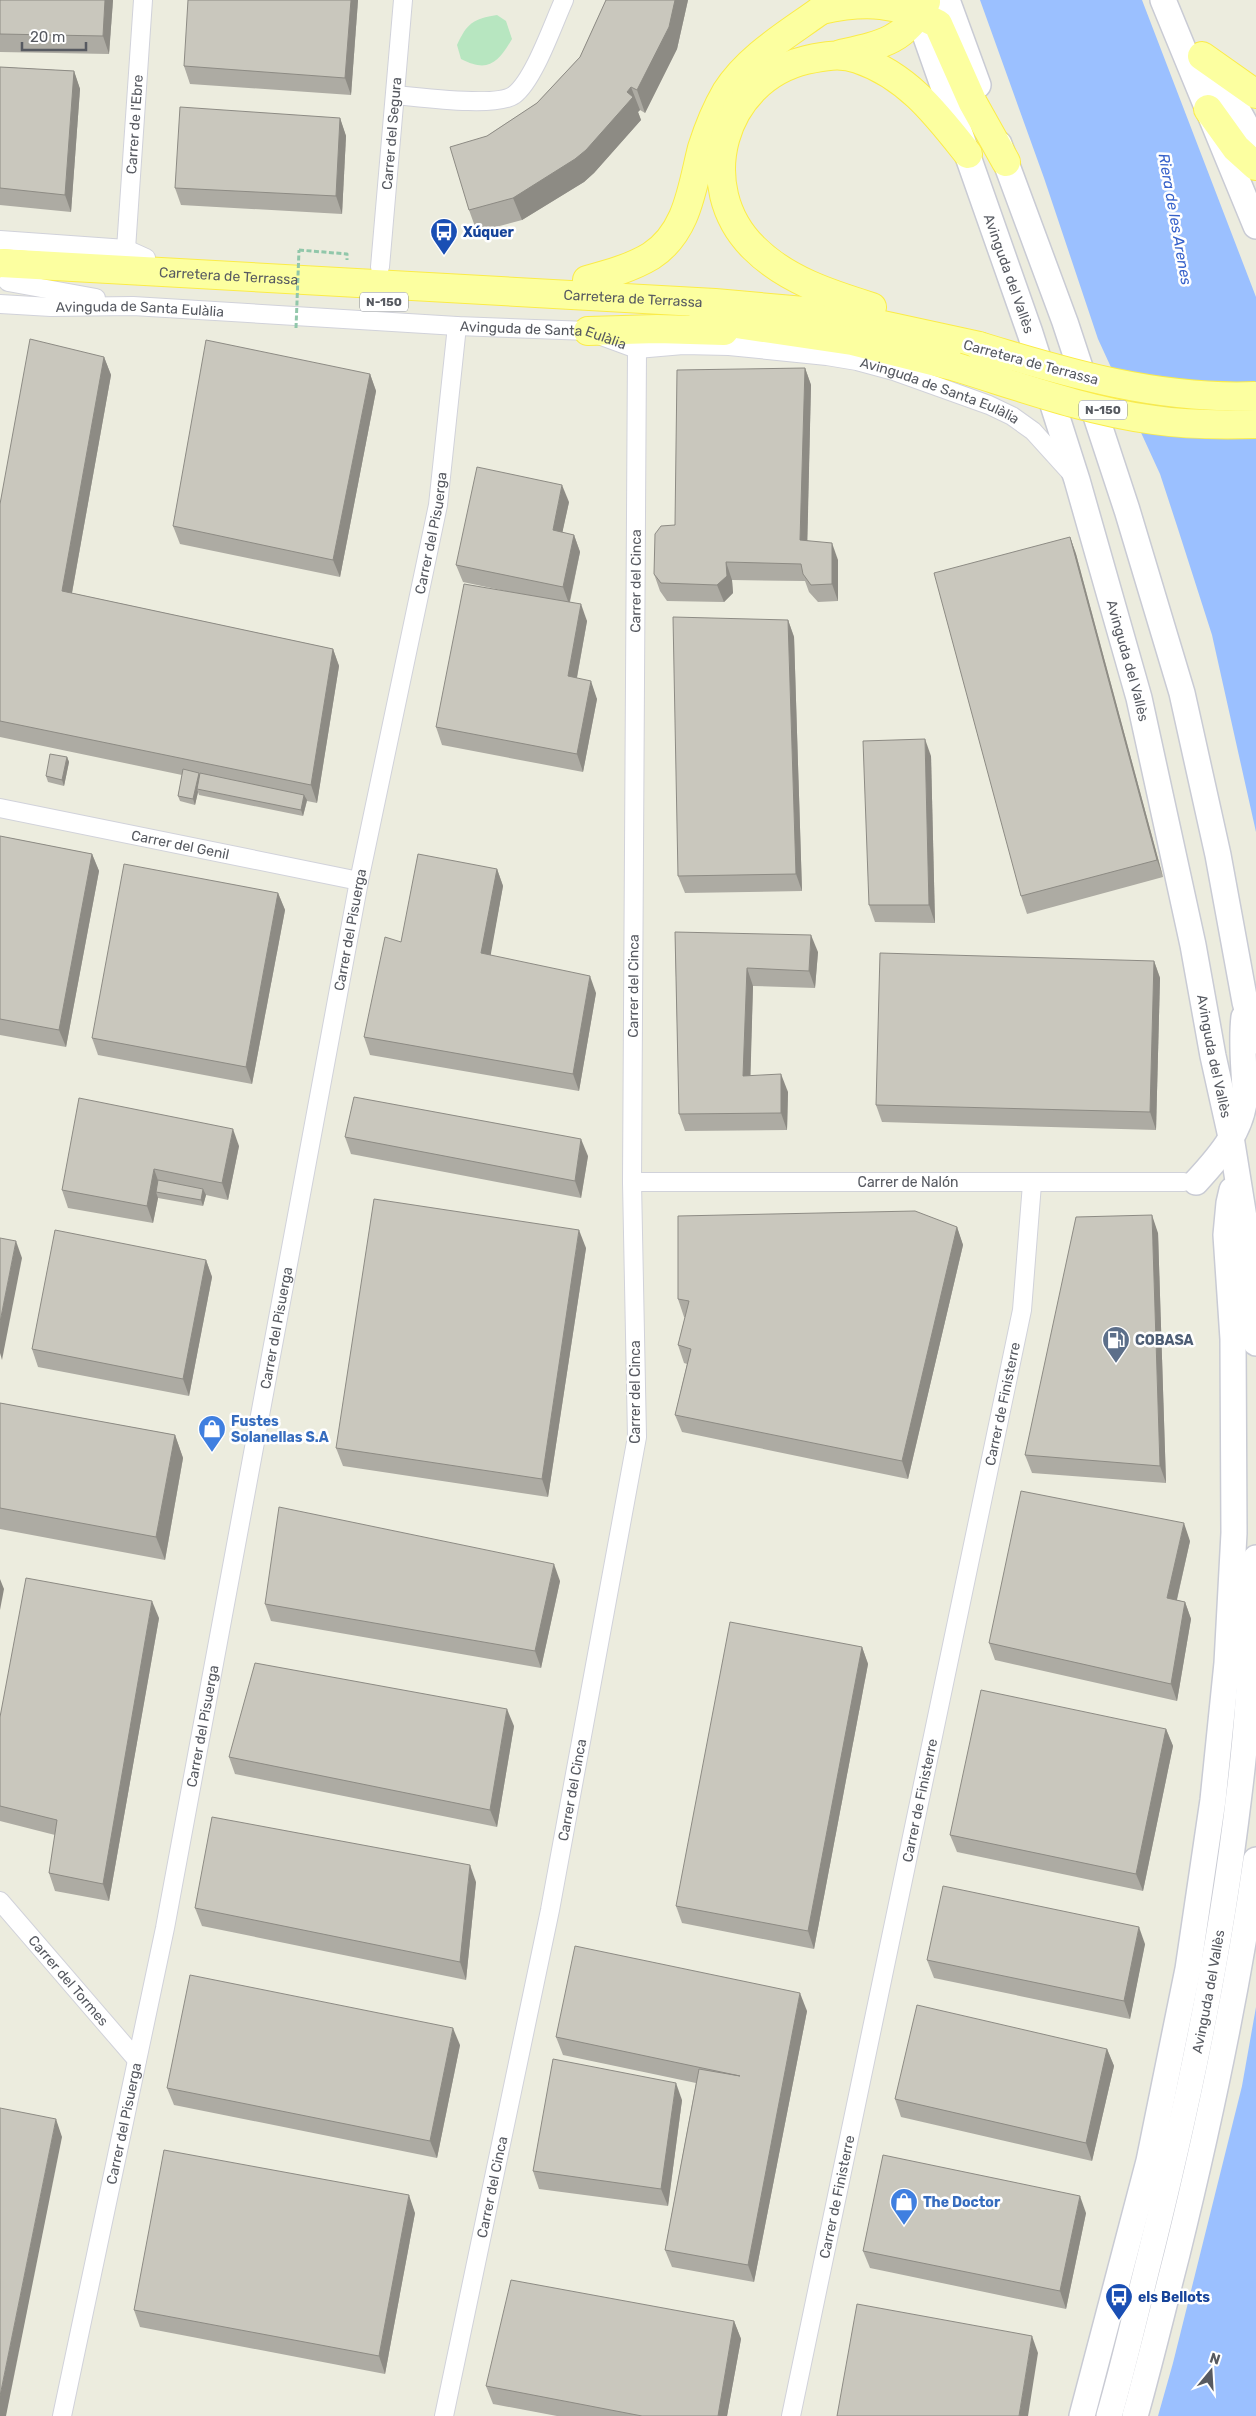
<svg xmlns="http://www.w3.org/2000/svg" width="1256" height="2416" viewBox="0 0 1256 2416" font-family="Rubik,sans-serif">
<rect width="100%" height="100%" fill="#ececde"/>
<path fill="#b7e6c0" d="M497,15L506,21L512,39C498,63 488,73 461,59L457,45C467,23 473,19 497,15Z"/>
<g fill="#9bc0ff">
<polygon points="980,0 1142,0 1256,297 1256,832 1212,635 1178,529 1160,474 1098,339 1044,178"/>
<polygon points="1256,2007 1256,2416 1158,2416 1173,2363 1242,2086"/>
</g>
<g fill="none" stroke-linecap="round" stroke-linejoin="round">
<defs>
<g id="minor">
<path d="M395,95C419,97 496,108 514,95C534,80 553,24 564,0"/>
<polyline points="0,240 126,249 146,258"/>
<path id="s1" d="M126,249L143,0"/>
<path id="s2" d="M380,267L403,0"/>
<polyline points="8,282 96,298"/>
<path id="s3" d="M0,304L51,307L133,306L457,326L588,331L637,349L683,345L729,346L827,356L857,361L894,371L989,405L1012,416L1033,431L1071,473"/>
<path id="s4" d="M0,808L359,881"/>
<path id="s5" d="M632,1182H1184"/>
<path id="s6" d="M0,1901L137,2060"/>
<path id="s7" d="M62,2416L165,1928L359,881L438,505L457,326"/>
<path id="s8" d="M444,2416L550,1910L637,1437L632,1182L637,349"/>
<path id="s9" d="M791,2416L1022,1310L1032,1184"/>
</g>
<g id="secondary">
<path id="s10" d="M913,0L1030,333L1077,480L1139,698L1193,945L1213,1056L1231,1137L1251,1261L1256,1343"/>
<polyline points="947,0 978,85"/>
<polyline points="1163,0 1256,226"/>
<polyline points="1206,61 1230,96 1256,144"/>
<polyline points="999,144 1065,322 1127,510 1182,693 1218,855 1245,1002 1256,1041"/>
<path d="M1196,1182C1220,1156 1245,1128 1245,1090C1244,1065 1241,1041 1244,1017"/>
<polyline points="1082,2416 1149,2161 1188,1969 1213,1800 1227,1663 1234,1533 1233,1339 1226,1235 1229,1203 1232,1190"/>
<path id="s11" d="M1109,2416C1123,2368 1134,2320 1146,2272C1186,2114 1220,1956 1239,1794C1249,1716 1252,1637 1256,1558"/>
<path d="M1135,2416C1150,2363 1163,2308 1177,2254C1209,2124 1237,1993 1256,1860"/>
</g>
<g id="primary">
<path d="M821,10C866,0 897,2 938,24L973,103L1006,162"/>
<path d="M841,54C881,45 905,41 926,2"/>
<polyline points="1202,56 1256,94"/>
<polyline points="1208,109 1236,148 1256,166"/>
<path id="s12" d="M0,263L715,303L827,313L979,346"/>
<path d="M587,280C609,274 631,268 651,256C688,232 692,187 702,148C708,129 716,109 726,92C748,57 788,34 821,10L831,0"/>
<path d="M872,307C830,294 786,280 754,248C692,187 722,80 806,60C824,56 841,53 858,59C908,76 937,115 968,154"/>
<polyline points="703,319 852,341 956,367"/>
<polyline points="588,331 657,329 724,331"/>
</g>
</defs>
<use href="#minor" stroke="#d1d2da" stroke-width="20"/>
<use href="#secondary" stroke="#c9cbd4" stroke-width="28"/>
<use href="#primary" stroke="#fbec48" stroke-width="30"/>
<polyline stroke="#91c7aa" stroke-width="3" stroke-dasharray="5 2.5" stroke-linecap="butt" points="299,250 347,254 347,260"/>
<use href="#minor" stroke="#fff" stroke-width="18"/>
<use href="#secondary" stroke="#fff" stroke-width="25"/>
<use href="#primary" stroke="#fcffa0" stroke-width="28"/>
<defs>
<g id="primary-bridge">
<path d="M979,346C1070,374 1159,400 1256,396"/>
<path d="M956,367C1021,387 1086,411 1154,420C1188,425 1222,425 1256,424"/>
</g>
</defs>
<use href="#primary-bridge" stroke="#fbec48" stroke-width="30" stroke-linecap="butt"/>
<polyline stroke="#91c7aa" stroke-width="3" stroke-dasharray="5 2.5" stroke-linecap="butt" points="296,328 299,250"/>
<use href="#primary-bridge" stroke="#fcffa0" stroke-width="28"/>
</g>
<g fill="#adaba3">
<polygon points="0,0 113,0 109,54 0,52"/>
<polygon points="358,0 351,95 190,84 184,66"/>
<polygon points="606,0 688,0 677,49 645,113 640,110 638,112 641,120 594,173 584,182 522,220 477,232 469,210 487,136 537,103 580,57"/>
<polygon points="0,67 74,71 80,89 71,212 0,205"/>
<polygon points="340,118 346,136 342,214 181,205 175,188"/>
<polygon points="104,357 111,375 72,593 333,649 339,666 317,803 307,801 303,816 199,795 198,792 195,805 180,801 178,796 182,775 0,737 0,504"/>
<polygon points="805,368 811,385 807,540 838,560 838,601 818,602 809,592 805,581 732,580 733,593 724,602 667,601 660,591 654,574 675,525"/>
<polygon points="370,374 376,391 340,577 180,544 173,526"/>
<polygon points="569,502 562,533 574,535 580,552 570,602 587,621 577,678 597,699 583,772 442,745 436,727 510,592 463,582 456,565"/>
<polygon points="1070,537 1076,554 1163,877 1027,914 1021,896"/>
<polygon points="788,620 794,637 802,891 685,893 678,876"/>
<polygon points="931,756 935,923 875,922 869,905"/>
<polygon points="67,757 69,762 64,786 48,782 46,776"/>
<polygon points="0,836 92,854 99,871 66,1047 0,1035"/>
<polygon points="497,869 503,886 490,955 596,993 579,1091 370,1055 364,1037 401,942"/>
<polygon points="278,893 285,910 252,1084 98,1055 92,1038"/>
<polygon points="675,932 818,952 815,988 753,986 750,1076 788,1092 787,1130 685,1131 679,1114"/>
<polygon points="1154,961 1160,978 1156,1130 882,1122 876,1105"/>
<polygon points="345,1137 588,1156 581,1198 351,1154"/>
<polygon points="239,1146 228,1200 206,1195 203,1206 158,1198 153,1223 68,1208 62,1190"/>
<polygon points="957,1227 963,1245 908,1479 682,1432 675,1415 687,1364 684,1363 678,1345 685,1317 684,1317 678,1299"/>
<polygon points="1158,1233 1166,1483 1032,1473 1025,1455"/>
<polygon points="586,1248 548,1497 343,1466 336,1448"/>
<polygon points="206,1260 212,1277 189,1396 38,1367 32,1349"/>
<polygon points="0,1403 175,1435 183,1458 165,1560 0,1529"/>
<polygon points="1190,1541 1177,1600 1185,1602 1191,1619 1177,1701 995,1660 989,1643"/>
<polygon points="560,1581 541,1668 271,1621 265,1604"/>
<polygon points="159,1618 109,1901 55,1891 49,1873 55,1835 0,1821 0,1717"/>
<polygon points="862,1647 868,1664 814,1949 682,1923 676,1906"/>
<polygon points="514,1726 497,1827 235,1774 229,1757"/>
<polygon points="1166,1729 1173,1746 1143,1891 957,1852 950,1835"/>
<polygon points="476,1882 466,1980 202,1926 195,1908"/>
<polygon points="1145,1944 1130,2019 934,1978 927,1960"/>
<polygon points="807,2011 754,2282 672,2267 665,2250 696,2083 563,2055 556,2037"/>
<polygon points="460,2045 437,2158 174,2105 167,2088"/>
<polygon points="1107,2049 1114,2066 1092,2161 901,2117 895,2099"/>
<polygon points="682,2100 668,2206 539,2189 533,2171"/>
<polygon points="415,2213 385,2374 140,2327 134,2310"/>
<polygon points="1086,2213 1066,2309 870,2268 863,2251"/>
<polygon points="734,2321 741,2339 727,2416 557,2416 493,2404 486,2386"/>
</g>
<g fill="#8d8b84">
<polygon points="105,0 113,0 109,54 103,36"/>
<polygon points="351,0 358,0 351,95 345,78"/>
<polygon points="675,0 688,0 677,49 645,113 637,90"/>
<polygon points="74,71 80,89 71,212 65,195"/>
<polygon points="631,87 640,110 638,112 641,120 594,173 584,182 522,220 513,198 627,92"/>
<polygon points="340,118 346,136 342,214 336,196"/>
<polygon points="104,357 111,375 69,609 62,591"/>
<polygon points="805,368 811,385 807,557 800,540"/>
<polygon points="370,374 376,391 340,577 333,560"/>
<polygon points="562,485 569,502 559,548 553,530"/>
<polygon points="574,535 580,552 569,604 563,587"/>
<polygon points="1070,537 1076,554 1163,877 1157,860"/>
<polygon points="832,543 838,560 838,601 832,584"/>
<polygon points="726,562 732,580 733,593 724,602 717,585"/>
<polygon points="581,604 587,621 574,693 568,676"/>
<polygon points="788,620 794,637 802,891 796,874"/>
<polygon points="333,649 339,666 317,803 311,785"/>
<polygon points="591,681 597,699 583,772 577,754"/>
<polygon points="925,739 931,756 935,923 929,905"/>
<polygon points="67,757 69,762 64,786 62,780"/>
<polygon points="199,773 201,779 197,789 198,792 195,805 193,799"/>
<polygon points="304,795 307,800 303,816 301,810"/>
<polygon points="92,854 99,871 66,1047 59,1030"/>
<polygon points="497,869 503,886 488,970 481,953"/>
<polygon points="278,893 285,910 252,1084 246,1067"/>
<polygon points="811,935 818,952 815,988 809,971"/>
<polygon points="1154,961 1160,978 1156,1130 1150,1112"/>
<polygon points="747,968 753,986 750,1093 743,1076"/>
<polygon points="590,976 596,993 579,1091 573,1074"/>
<polygon points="781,1074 788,1092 787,1130 781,1113"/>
<polygon points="233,1129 239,1146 228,1200 222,1183"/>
<polygon points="581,1139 588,1156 581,1198 575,1181"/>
<polygon points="154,1169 160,1186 156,1192 158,1198 153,1223 147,1206"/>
<polygon points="203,1189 206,1195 203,1206 201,1200"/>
<polygon points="1152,1215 1158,1233 1166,1483 1160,1466"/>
<polygon points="957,1227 963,1245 908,1479 902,1461"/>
<polygon points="579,1230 586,1248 548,1497 542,1479"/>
<polygon points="16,1241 22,1258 2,1360 0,1353 0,1322"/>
<polygon points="206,1260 212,1277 189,1396 183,1379"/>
<polygon points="175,1435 183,1458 165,1560 156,1537"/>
<polygon points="1184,1523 1190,1541 1173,1616 1167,1598"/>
<polygon points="554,1564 560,1581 541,1668 535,1651"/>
<polygon points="0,1579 4,1589 0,1610"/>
<polygon points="152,1601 159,1618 109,1901 103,1884"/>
<polygon points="1185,1602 1191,1619 1177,1701 1171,1684"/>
<polygon points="862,1647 868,1664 814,1949 808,1931"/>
<polygon points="507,1709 514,1726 497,1827 490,1810"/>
<polygon points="1166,1729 1173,1746 1143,1891 1136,1874"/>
<polygon points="470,1865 476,1882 466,1980 460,1962"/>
<polygon points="1139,1927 1145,1944 1130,2019 1124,2001"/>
<polygon points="800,1993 807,2011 754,2282 748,2265"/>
<polygon points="453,2028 460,2045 437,2158 430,2141"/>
<polygon points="1107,2049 1114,2066 1092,2161 1086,2143"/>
<polygon points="676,2083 682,2100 668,2206 661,2189"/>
<polygon points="56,2119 62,2137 6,2416 0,2416 0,2396"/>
<polygon points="409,2195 415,2213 385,2374 379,2356"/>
<polygon points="1080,2196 1086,2213 1066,2309 1060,2291"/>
<polygon points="734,2321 741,2339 727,2416 718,2416"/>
<polygon points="1032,2336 1038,2353 1028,2416 1019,2416"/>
</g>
<g fill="#c9c7bd" stroke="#8d8b84">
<polygon points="0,0 105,0 103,36 0,34"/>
<polygon points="188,0 351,0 345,78 184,66"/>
<polygon points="606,0 675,0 669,27 637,90 631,87 627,92 633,97 586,150 575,159 513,198 469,210 450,147 487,136 537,103 580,57"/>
<polygon points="0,67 74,71 65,195 0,188"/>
<polygon points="180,107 340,118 336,196 175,188"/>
<polygon points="30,339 104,357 62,591 333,649 311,785 0,721 0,504"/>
<polygon points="206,340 370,374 333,560 173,526"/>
<polygon points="805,368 800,540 832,543 832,584 811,585 803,574 801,564 726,562 727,576 717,585 661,583 654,574 655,534 661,526 675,525 677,370"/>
<polygon points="477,467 562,485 553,530 574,535 563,587 456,565"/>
<polygon points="1070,537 1157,860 1021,896 934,573"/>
<polygon points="464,584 581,604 568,676 591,681 577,754 436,727"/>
<polygon points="673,617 788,620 796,874 678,876"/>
<polygon points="925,739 929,905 869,905 863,741"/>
<polygon points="50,754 67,757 62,780 46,776"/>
<polygon points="183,769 199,773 193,799 178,796"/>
<polygon points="200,773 304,795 301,810 197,789"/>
<polygon points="0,836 92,854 59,1030 0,1019"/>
<polygon points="418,854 497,869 481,953 590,976 573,1074 364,1037 385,937 401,942"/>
<polygon points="124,864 278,893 246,1067 92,1038"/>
<polygon points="675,932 811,935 809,971 747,968 743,1076 781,1074 781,1113 679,1114"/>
<polygon points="880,953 1154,961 1150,1112 876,1105"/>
<polygon points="354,1097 581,1139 575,1181 345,1137"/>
<polygon points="79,1098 233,1129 222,1183 154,1169 147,1206 62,1190"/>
<polygon points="158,1180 203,1189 201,1200 156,1192"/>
<polygon points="374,1199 579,1230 542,1479 336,1448"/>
<polygon points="915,1211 957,1227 902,1461 675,1415 691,1349 678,1345 689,1301 678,1299 678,1216"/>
<polygon points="1152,1215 1160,1466 1025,1455 1076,1217"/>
<polygon points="55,1230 206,1260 183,1379 32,1349"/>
<polygon points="0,1238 16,1241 0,1322"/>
<polygon points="0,1403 175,1435 156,1537 0,1508"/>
<polygon points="1021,1491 1184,1523 1167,1598 1185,1602 1171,1684 989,1643"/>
<polygon points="279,1507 554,1564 535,1651 265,1604"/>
<polygon points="26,1578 152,1601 103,1884 49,1873 57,1820 0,1806 0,1717"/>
<polygon points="730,1622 862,1647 808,1931 676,1906"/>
<polygon points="255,1663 507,1709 490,1810 229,1757"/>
<polygon points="981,1690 1166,1729 1136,1874 950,1835"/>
<polygon points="212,1817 470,1865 460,1962 195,1908"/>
<polygon points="943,1886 1139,1927 1124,2001 927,1960"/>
<polygon points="575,1946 800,1993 748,2265 665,2250 699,2069 740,2076 556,2037"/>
<polygon points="190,1975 453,2028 430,2141 167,2088"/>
<polygon points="917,2005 1107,2049 1086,2143 895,2099"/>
<polygon points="553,2059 676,2083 661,2189 533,2171"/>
<polygon points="0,2108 56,2119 0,2396"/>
<polygon points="164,2150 409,2195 379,2356 134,2310"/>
<polygon points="883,2155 1080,2196 1060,2291 863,2251"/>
<polygon points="511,2280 734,2321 718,2416 642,2416 486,2386"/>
<polygon points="857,2304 1032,2336 1019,2416 837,2416"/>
</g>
<defs>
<symbol id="bus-pin" viewBox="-11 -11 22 30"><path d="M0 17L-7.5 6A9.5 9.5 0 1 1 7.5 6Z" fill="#1a4fb4" stroke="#fff"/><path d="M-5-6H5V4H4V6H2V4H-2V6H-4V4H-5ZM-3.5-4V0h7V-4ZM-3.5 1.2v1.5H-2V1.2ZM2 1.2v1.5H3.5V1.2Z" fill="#fff"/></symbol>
<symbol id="fuel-pin" viewBox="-11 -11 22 30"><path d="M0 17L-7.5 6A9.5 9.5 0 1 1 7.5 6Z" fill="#5c6f8a" stroke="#fff"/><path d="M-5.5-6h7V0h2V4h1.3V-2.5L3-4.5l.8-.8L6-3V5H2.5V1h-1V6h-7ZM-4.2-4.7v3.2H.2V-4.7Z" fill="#fff"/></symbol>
<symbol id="shop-pin" viewBox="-11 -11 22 30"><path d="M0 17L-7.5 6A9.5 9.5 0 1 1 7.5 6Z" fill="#3f7fe0" stroke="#fff"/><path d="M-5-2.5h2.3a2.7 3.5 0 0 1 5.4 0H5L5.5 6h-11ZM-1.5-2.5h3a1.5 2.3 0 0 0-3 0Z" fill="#fff"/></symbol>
</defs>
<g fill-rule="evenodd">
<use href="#bus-pin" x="428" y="216" width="32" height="43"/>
<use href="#fuel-pin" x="1100" y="1324" width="32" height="43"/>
<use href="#shop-pin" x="196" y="1413" width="32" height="43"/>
<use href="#shop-pin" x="888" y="2186" width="32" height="43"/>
<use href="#bus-pin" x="1103" y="2281" width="32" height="43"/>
</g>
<g text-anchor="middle" stroke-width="5" stroke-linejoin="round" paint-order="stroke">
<g fill="#fff" stroke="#898c90" stroke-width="1">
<rect x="360" y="292.5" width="48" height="19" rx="4"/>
<rect x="1079" y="400.5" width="48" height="19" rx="4"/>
</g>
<g font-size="12" font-weight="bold" fill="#575a61">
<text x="384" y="306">N-150</text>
<text x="1103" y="414">N-150</text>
</g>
<g font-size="14" fill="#575a61" stroke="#fff">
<text dy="5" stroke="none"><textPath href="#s1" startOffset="125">Carrer de l'Ebre</textPath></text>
<text dy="5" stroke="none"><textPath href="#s2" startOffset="134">Carrer del Segura</textPath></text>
<text dy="5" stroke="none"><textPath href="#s10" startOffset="290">Avinguda del Vallès</textPath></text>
<text dy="5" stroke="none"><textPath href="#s12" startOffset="229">Carretera de Terrassa</textPath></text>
<text dy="5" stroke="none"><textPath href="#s12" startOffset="634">Carretera de Terrassa</textPath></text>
<text dy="5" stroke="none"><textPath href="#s3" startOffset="140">Avinguda de Santa Eulàlia</textPath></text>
<text dy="5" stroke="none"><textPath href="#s3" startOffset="545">Avinguda de Santa Eulàlia</textPath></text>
<text transform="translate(1031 362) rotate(15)" y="5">Carretera de Terrassa</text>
<text dy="5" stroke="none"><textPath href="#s3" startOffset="950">Avinguda de Santa Eulàlia</textPath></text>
<text dy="5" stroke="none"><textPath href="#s7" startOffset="1919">Carrer del Pisuerga</textPath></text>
<text dy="5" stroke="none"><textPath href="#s8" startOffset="1854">Carrer del Cinca</textPath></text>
<text dy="5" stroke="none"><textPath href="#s10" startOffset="695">Avinguda del Vallès</textPath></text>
<text dy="5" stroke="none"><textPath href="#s4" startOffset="184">Carrer del Genil</textPath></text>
<text dy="5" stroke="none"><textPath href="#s7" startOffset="1514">Carrer del Pisuerga</textPath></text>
<text dy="5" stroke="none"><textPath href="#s8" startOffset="1449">Carrer del Cinca</textPath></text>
<text dy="5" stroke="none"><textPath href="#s10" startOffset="1100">Avinguda del Vallès</textPath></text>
<text dy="5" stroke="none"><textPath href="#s5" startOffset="276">Carrer de Nalón</textPath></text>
<text dy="5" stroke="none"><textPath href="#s7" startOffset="1109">Carrer del Pisuerga</textPath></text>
<text transform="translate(635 1392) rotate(-90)" y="5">Carrer del Cinca</text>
<text dy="5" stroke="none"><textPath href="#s9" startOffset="1034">Carrer de Finisterre</textPath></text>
<text dy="5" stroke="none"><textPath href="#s7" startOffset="704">Carrer del Pisuerga</textPath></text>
<text dy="5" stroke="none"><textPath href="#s8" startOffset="639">Carrer del Cinca</textPath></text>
<text dy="5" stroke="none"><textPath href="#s9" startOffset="629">Carrer de Finisterre</textPath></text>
<text dy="5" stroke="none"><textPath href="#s6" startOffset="105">Carrer del Tormes</textPath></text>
<text dy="5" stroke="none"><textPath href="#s11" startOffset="436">Avinguda del Vallès</textPath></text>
<text dy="5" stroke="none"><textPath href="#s7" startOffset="299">Carrer del Pisuerga</textPath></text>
<text dy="5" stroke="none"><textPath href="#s8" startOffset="234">Carrer del Cinca</textPath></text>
<text dy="5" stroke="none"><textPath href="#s9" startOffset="224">Carrer de Finisterre</textPath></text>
</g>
<g font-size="14" font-weight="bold" fill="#164399" stroke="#fff" text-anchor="start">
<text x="463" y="237">Xúquer</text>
<text x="1138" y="2302">els Bellots</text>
</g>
<g font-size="14" font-weight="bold" fill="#4e5e75" stroke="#fff" text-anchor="start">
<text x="1135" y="1345">COBASA</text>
</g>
<g font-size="14" font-weight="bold" fill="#366cbe" stroke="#fff" text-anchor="start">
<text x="231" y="1426">Fustes<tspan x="231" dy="16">Solanellas S.A</tspan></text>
<text x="923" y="2207">The Doctor</text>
</g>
<g font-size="15" font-style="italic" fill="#3661ca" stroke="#fff">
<text transform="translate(1175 219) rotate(80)" y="5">Riera de les Arenes</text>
</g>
</g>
<g transform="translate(1211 2371) rotate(18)" stroke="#ffffff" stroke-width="4" paint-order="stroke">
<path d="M0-4L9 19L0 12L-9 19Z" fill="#575a61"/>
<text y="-8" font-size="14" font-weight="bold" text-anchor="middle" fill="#575a61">N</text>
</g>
<path d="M22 42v8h64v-8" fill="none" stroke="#575a61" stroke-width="2.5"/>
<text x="30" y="42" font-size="15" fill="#575a61" stroke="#ffffff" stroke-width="4" paint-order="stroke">20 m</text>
</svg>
